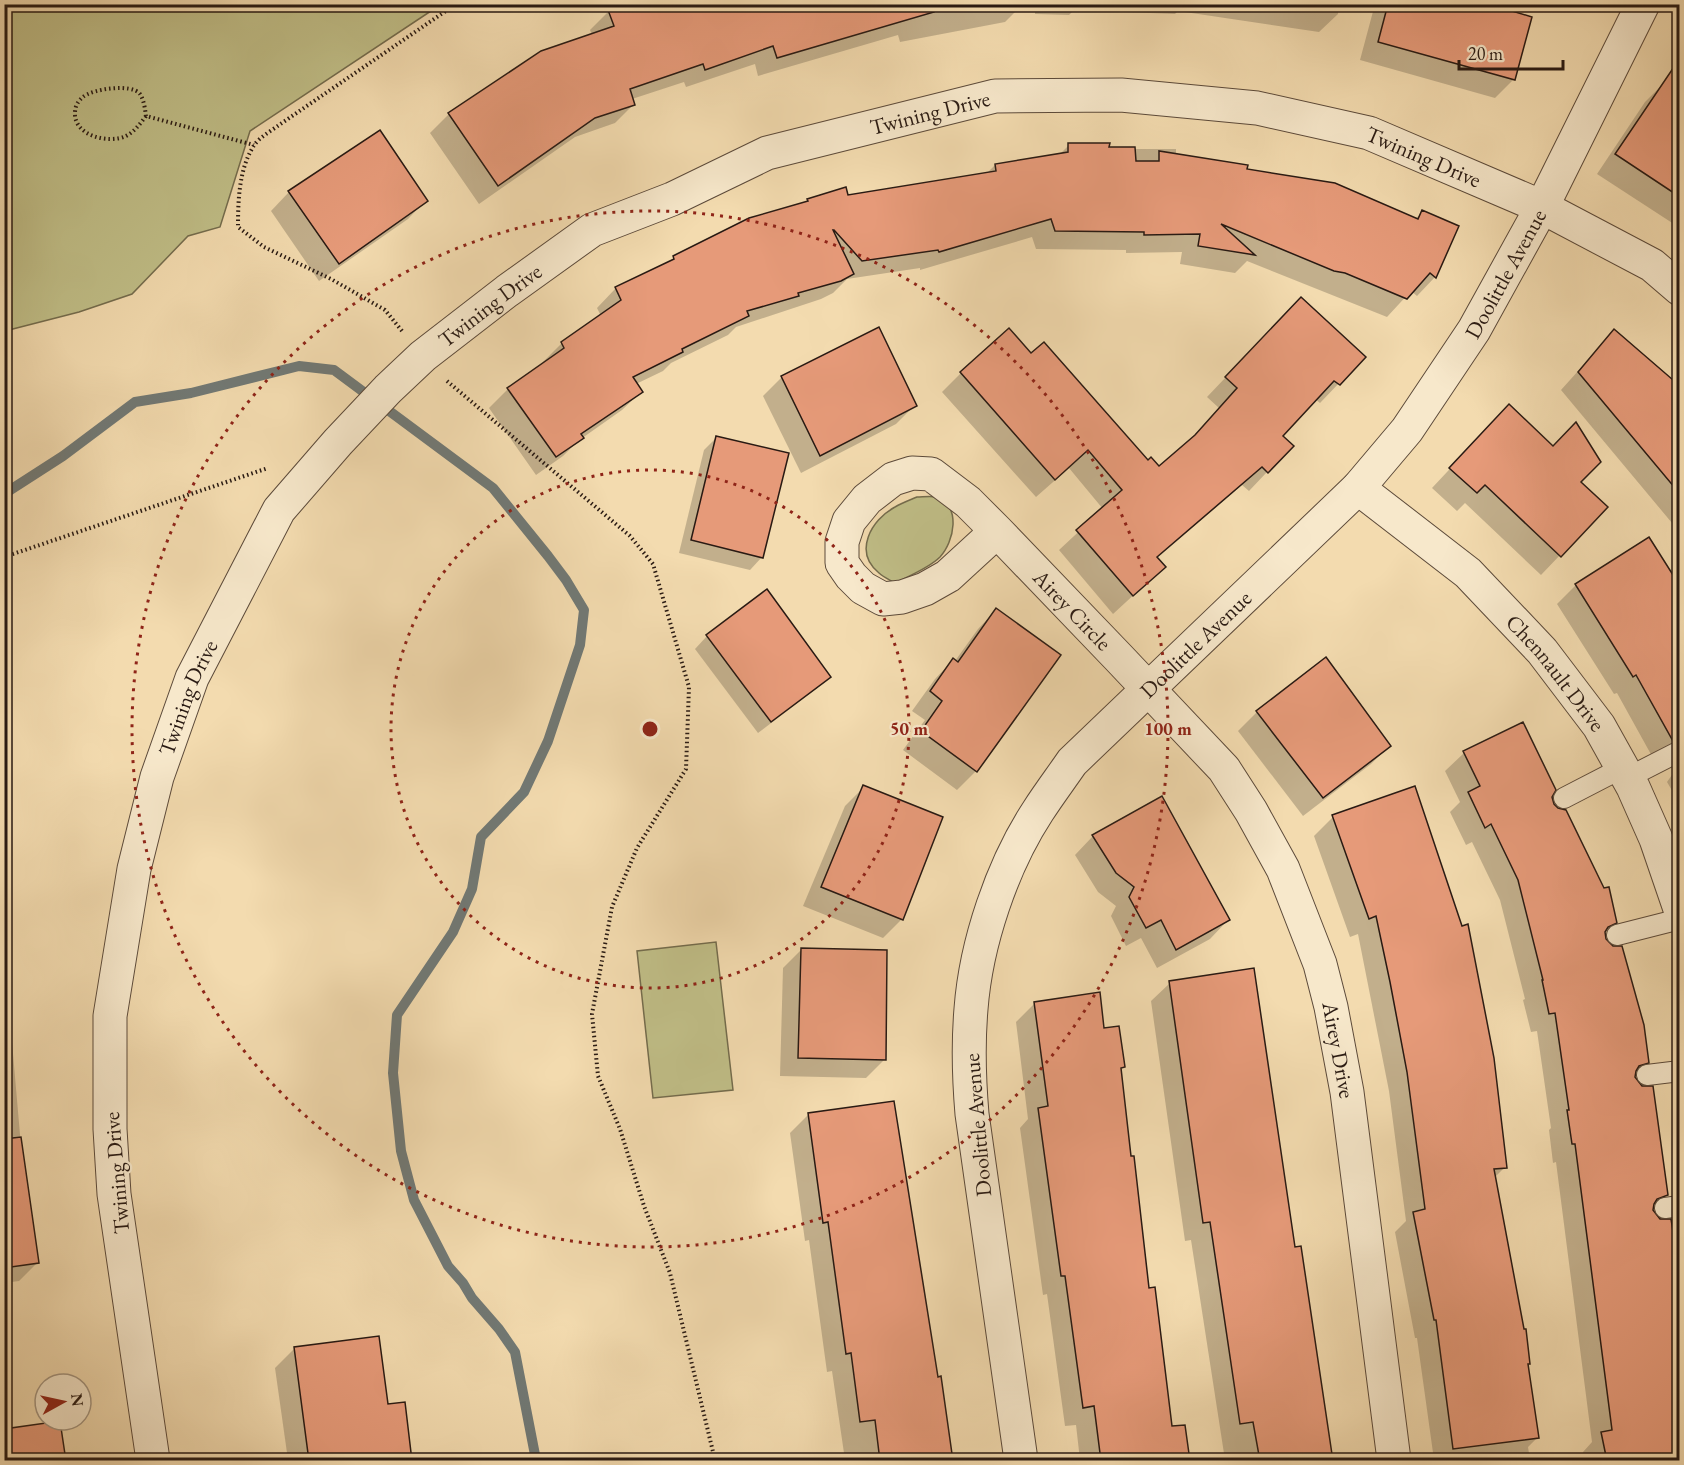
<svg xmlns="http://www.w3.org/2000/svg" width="1684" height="1465" viewBox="0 0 1684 1465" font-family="'EB Garamond',serif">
<rect width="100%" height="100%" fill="#f3dbaf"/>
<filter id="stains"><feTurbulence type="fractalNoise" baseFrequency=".00333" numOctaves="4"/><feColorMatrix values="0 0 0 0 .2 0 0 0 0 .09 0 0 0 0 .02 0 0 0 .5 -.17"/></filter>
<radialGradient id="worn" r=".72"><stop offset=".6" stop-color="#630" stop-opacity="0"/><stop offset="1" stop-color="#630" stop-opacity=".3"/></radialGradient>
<g fill="#c0be87" stroke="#746c4d" stroke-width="1.5">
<polygon points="5,4 440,4 440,5 250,131 220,227 188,236 132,294 79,312 5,331"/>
<path d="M917,497C922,497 931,496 936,497C962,506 954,542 940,557C929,568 909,576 895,583C890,580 883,577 879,573C853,552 871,520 895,507C902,503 910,500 917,497Z"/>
<polygon points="716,942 733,1090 653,1098 637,951"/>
</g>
<g fill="#0003">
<polygon points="627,4 1023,4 1005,22 900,42 898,35 758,76 755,64 686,87 684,82 632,99 634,104 615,123 575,137 479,204 430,133 449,114 541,52 592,35 590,30 609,11"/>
<polygon points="1035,4 1339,4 1338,14 1319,32 1178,11 1175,14 1074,10 1069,15 1035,14"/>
<polygon points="1375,4 1499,4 1498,9 1514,79 1495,98 1360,60"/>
<polygon points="1664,83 1680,94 1680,228 1597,174 1645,102"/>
<polygon points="1069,145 1108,149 1176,149 1176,155 1245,171 1415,219 1423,212 1457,227 1435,277 1417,296 1411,291 1387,317 1247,261 1235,273 1180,264 1182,252 1126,253 1126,250 1036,249 1032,237 920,270 920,268 847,279 833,293 821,299 736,327 728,335 671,363 663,371 636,384 641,392 622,410 578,441 563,456 536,475 489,408 508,389 544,364 543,362 562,343 601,316 597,308 615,289 669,263 674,258 804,204 808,200 847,197 986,174 995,165 1059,155"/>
<polygon points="289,192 426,200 408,219 319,281 271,211"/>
<polygon points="1282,318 1364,357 1320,403 1315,399 1281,436 1267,472 1249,491 1242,485 1156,559 1164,567 1113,614 1059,550 1103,509 1069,468 1036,497 942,392 961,373 1031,355 1148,462 1159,468 1186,444 1219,408 1207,397"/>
<polygon points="1614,331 1680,388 1680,524 1676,520 1672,523 1561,390"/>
<polygon points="782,377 915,405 896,424 801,473 763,396"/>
<polygon points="1491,425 1579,482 1606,507 1541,575 1465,503 1457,511 1432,488"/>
<polygon points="717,437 762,557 750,570 679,553 704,450"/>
<polygon points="1648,539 1680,589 1680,804 1667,782 1674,772 1672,764 1653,758 1617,693 1614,694 1557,604 1576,585"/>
<polygon points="996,610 976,771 957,790 903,750 925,720 912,711 935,679 953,660 955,661 978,629"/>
<polygon points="707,636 829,677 816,689 758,733 695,649"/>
<polygon points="1257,712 1389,746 1371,764 1303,816 1238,731"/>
<polygon points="1464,753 1551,797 1552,805 1615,922 1604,934 1648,1062 1634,1076 1666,1195 1652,1210 1676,1263 1674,1266 1680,1460 1584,1460 1583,1452 1592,1442 1556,1162 1553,1163 1549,1130 1551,1128 1537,1031 1531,1032 1523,1000 1525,999 1500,900 1472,842 1466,845 1450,812 1460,802 1445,771"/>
<polygon points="864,787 902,919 883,938 803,906 845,806"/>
<polygon points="1333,817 1505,1167 1494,1178 1527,1365 1537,1438 1528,1447 1530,1460 1434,1460 1417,1338 1415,1338 1395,1232 1406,1221 1389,1091 1358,934 1350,937 1314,836"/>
<polygon points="1093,836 1228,920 1210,939 1157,968 1141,938 1126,946 1111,916 1116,906 1098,892 1075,855"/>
<polygon points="802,949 885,1059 866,1078 780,1076 783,968"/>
<polygon points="1170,983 1294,1249 1332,1460 1225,1460 1191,1240 1185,1241 1151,1001"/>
<polygon points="1035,1003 1103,1029 1123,1067 1119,1071 1148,1290 1171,1428 1188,1460 1080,1460 1076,1425 1065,1426 1047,1294 1043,1295 1020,1128 1028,1119 1016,1022"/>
<polygon points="10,1019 21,1146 38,1262 19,1281 4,1283 4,1020"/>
<polygon points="809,1114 937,1379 952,1460 845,1460 832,1371 827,1372 809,1240 805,1241 790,1133"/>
<polygon points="294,1349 387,1406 409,1460 288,1460 275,1368"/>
</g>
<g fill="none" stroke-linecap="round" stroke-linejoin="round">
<polyline stroke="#717975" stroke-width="10" points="4,494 63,456 135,402 191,393 299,366 334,370 493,488 548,556 566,580 584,610 580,645 548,741 524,792 481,837 472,889 453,932 397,1015 393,1073 401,1151 414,1200 448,1266 463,1283 472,1298 499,1329 515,1352 536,1460"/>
</g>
<g fill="#e69a79" stroke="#291a13" stroke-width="1.5">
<polygon points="622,4 933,4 934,12 777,58 773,46 705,70 703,64 630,89 635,105 595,118 498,186 448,113 541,51 614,26 608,10"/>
<polygon points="1388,4 1489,4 1532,17 1515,80 1378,42"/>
<polygon points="1680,58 1680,197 1615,154"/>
<polygon points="380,130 428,201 339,264 288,191"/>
<polygon points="1068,143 1110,143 1109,147 1135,147 1136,161 1159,161 1159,151 1248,165 1247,169 1335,183 1418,219 1422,210 1459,226 1436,278 1430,273 1407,299 1345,273 1334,271 1221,224 1255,255 1198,246 1200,234 1144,235 1144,232 1055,231 1051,219 939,252 938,250 862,261 834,230 833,230 854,274 841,281 798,293 799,296 747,311 749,316 682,349 683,352 633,377 643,392 581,434 584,438 556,457 507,388 564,348 561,342 621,300 615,287 674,259 673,256 749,218 808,201 807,199 846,187 848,195 996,171 995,164 1068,152"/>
<polygon points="1301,297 1366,357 1340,385 1334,381 1283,436 1294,446 1268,473 1262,467 1157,557 1166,567 1133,596 1076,530 1122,490 1088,450 1055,480 960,372 1009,328 1031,353 1044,342 1148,460 1151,457 1159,466 1195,435 1237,388 1225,377"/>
<polygon points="879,327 917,406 820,456 781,376"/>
<polygon points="1614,329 1680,386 1680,494 1578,372"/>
<polygon points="1509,404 1553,446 1576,422 1601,462 1581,482 1608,507 1561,557 1485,485 1477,493 1449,468"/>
<polygon points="716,436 789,453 763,558 691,540"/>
<polygon points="1649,537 1680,586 1680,739 1673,741 1636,675 1633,677 1575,584"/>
<polygon points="767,589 831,677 771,722 706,635"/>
<polygon points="996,608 1061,655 977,772 921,731 942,701 930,691 953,658 958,662"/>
<polygon points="1326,657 1391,746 1323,798 1256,711"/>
<polygon points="1523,722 1556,790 1552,797 1554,804 1558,808 1566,810 1604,888 1609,887 1617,923 1608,927 1605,932 1606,939 1613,946 1622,946 1644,1025 1649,1063 1639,1066 1636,1071 1635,1077 1642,1086 1653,1086 1668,1195 1657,1199 1654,1204 1653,1210 1660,1219 1671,1219 1678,1264 1675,1264 1680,1293 1680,1461 1607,1461 1601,1432 1612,1430 1575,1144 1572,1144 1567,1110 1569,1110 1555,1013 1549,1014 1542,980 1543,980 1518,880 1491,824 1485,828 1468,792 1480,786 1463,751"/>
<polygon points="863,785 943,817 903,920 821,887"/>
<polygon points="1415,786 1462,926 1468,924 1494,1058 1507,1168 1494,1169 1524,1329 1526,1329 1530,1364 1528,1364 1539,1438 1453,1449 1436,1320 1434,1320 1413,1212 1425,1209 1407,1072 1390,982 1376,916 1369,919 1332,815"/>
<polygon points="1162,796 1230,920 1176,950 1161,920 1146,928 1129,897 1134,887 1116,873 1092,835"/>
<polygon points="801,948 887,950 886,1060 798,1058"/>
<polygon points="1254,968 1295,1247 1301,1246 1333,1461 1260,1461 1253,1422 1240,1424 1210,1222 1203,1223 1169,981"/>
<polygon points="1100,992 1104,1028 1119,1026 1125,1067 1121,1068 1131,1156 1134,1156 1149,1288 1155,1287 1172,1426 1185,1425 1190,1461 1101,1461 1094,1406 1083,1408 1065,1276 1061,1276 1038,1108 1048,1106 1034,1002"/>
<polygon points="894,1101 938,1377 941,1376 953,1461 880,1461 875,1420 860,1422 851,1353 846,1354 828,1222 823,1223 808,1113"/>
<polygon points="21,1137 39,1263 4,1268 4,1139"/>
<polygon points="379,1336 388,1404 405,1402 412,1461 309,1461 294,1347"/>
<polygon points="60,1421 66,1461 4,1461 4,1429"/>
</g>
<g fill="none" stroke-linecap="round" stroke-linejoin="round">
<defs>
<g id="service">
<polyline points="1627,778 1680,751"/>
<polyline points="1564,798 1622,768"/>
<polyline points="1617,935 1680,919"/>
<polyline points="1647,1075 1680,1071"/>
<polyline points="1665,1208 1680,1206"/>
</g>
<g id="minor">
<path id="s1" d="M1358,488L1468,573L1542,651L1599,726L1633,787L1656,839L1680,909"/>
<path id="s2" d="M997,531L948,576L925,589L902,597L883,599L863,588L851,576L842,563V542L849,521L867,499L893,479L912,473L931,474L968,502L997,531L1118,657L1224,769L1251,811L1283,869L1320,964L1331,1007L1347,1092L1394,1460"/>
<path id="s3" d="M153,1460L114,1194L110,1129V1016L134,869L157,777L192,678L279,510L338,442L388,389L423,356L507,291L592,230L672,199L767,153L995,96L1121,95L1257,108L1369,133L1542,207L1652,265L1680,289"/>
<path id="s4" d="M1021,1460L972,1114C969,1079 968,1044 971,1009C976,943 1002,866 1038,811C1049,794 1061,778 1072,762L1358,488L1407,430L1474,330L1542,207L1643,4"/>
</g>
</defs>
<use href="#service" stroke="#5c4a3a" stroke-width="22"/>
<use href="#minor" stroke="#5c4a3a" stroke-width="35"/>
<g stroke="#291a13" stroke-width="4" stroke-dasharray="1.5 3" stroke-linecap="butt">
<path d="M146,116C140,124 134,132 126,136C109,144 74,136 75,113C75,106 78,101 83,97C92,89 132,83 140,94C144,100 145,109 146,116L254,145"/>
<path d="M402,331L385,310L331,279L264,247L238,227C238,200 239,170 253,147C258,138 271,131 279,125L456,4"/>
<polyline points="447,381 630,536 653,564 689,687 686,769 637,848 612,907 592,1014 598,1076 620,1129 644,1206 670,1273 715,1460"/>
<polyline points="4,557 268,468"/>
</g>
<use href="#service" stroke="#f7e8cb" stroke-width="20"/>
<use href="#minor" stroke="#f7e8cb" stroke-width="33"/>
</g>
<g fill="none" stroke="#8f2418" stroke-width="3" stroke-dasharray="3 6">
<circle cx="650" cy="729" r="259"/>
<circle cx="650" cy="729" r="518"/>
</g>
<g text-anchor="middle" stroke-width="4.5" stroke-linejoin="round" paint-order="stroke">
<g font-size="22" fill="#291a13" stroke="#f7e8cb">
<text dy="8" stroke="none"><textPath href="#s3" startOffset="1766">Twining Drive</textPath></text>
<text dy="8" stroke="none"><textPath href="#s3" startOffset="2270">Twining Drive</textPath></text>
<text dy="8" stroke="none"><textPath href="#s4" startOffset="1382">Doolittle Avenue</textPath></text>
<text dy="8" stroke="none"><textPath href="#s3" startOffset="1280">Twining Drive</textPath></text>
<text dy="8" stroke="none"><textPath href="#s2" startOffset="532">Airey Circle</textPath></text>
<text dy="8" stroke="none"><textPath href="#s4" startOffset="896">Doolittle Avenue</textPath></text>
<text dy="8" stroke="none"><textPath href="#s1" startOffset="272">Chennault Drive</textPath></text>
<text dy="8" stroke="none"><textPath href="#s3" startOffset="776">Twining Drive</textPath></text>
<text dy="8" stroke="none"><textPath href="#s2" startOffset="1058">Airey Drive</textPath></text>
<text transform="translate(977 1125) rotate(-95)" y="8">Doolittle Avenue</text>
<text transform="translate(116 1173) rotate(-95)" y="8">Twining Drive</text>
</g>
</g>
<circle cx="650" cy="729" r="9" fill="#8f2418" stroke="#f7e8cb" stroke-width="3"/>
<g font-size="18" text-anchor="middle" font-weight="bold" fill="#8f2418" stroke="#f7e8cb" stroke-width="4.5" stroke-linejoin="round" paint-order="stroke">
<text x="909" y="735">50 m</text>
<text x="1168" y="735">100 m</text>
</g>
<rect width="1684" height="1465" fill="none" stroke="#f3dbaf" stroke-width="24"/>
<rect x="6" y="6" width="1672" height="1453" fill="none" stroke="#291a13" stroke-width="3"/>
<rect x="12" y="12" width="1660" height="1441" fill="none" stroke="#291a13" stroke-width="1.5"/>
<g transform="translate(63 1402) rotate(82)"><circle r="28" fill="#f7e8cb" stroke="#a59681" stroke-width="1.5"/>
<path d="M0-4.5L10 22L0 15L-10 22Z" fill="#8f2418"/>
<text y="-9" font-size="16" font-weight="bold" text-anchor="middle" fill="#291a13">N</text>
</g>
<path d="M1459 60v9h104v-9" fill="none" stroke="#291a13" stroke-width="3"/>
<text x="1468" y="60" font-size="18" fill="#291a13" stroke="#f7e8cb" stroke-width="4.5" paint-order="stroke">20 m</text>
<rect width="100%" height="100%" filter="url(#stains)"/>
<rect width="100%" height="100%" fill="url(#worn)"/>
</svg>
